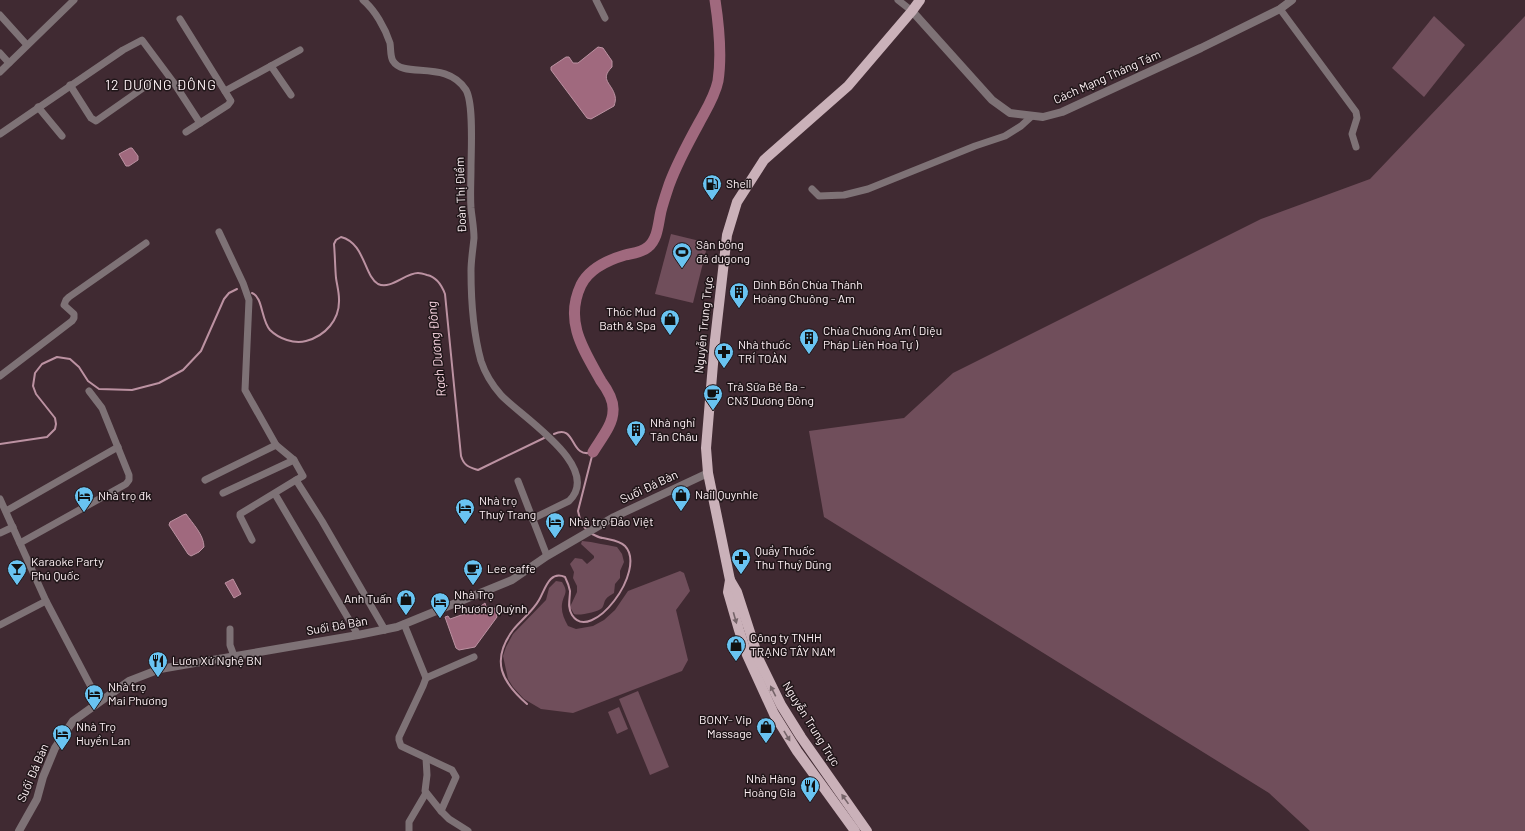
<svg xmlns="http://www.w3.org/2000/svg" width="1525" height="831" viewBox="0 0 1525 831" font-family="Barlow,sans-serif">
<rect width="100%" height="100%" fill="#402a32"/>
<g fill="#704e5b">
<polygon points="1434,16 1465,45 1424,97 1392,68"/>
<polygon points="1525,16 1525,831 1310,831 1269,793 824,517 809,431 904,418 953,373 1261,219 1370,179"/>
<polygon points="671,234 708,243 693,303 655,294"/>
<path d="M582,541C594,542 605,545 617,547L622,554L624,562L620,571V578L615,584L614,593C611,595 607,597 606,599C604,601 604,606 602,608C598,612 579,616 574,614L570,607L577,592V586L573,578L574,572L570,564L575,558L582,559L587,564L594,558V556L581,544Z"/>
<path d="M680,571L684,573L690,591L676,610L688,660L682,671L573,713L541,709L524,699L513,687L508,679L503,656L506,647L513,634L546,600L549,588L556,581L562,582C569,593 564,593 562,604C561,612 564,619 568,626L576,629L593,626L604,620L615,610L628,591Z"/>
<polygon points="638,691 669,767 650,775 619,699"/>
<polygon points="619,707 628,729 617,734 608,712"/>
</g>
<g fill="#a0697e" stroke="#bc92a2">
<path d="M598,47L603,48L612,61V67C599,80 612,83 615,96C616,99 615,103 614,106L591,119L587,118L551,70V67L566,57H569L573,63H578Z"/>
<polygon points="130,148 132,148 138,156 138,160 129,166 126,166 119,154"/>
<path d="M186,514C193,524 204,535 204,547L199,552L191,556L188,554L169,525L170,522L183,515Z"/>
<polygon points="233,579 241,594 234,598 225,583"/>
<polygon points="485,603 488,613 492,611 491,609 495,608 497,617 475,647 459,650 456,648 445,617 448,616 450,619 481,608 481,606"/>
</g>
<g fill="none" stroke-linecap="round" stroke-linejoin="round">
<g stroke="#bc92a2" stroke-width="2">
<path d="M252,293C263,297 261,320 270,330C279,339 294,344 306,341C325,336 340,320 339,299C339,292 337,285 336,278C335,267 335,255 334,244L336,240L341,237C365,243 364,276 378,284C391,290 405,273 418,273C421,273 424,274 427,275C437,277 442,286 445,294L461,456C464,466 469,467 478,470L544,438"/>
<path d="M554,434C577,423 569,460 593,452"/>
<polyline points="0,444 47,437 55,429 56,424 55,418 36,394 33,386 35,373 42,364 57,357 70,359 79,367 88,381 99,389 132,390 159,383 183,370 201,351 224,299 229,293 237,289"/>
<polyline points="587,530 581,523 578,511 593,452"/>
<path d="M527,704C502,682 490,661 513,630C521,620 533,611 539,600C545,590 549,570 565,577C567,581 569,586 570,591C570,599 567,607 572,615C591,645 648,570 625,546C619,540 611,540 603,538C599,538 595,535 592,534"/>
</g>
<path stroke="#a0697e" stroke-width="11" d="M593,452C600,440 613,425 613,411C614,401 607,389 601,381C583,349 564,321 581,285C589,269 608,260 625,255C633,253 641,253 648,247C658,239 658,224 661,211C663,203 666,194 669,185C677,163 688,143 699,123C706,110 715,96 718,81C722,55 719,26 715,0"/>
<g stroke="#7e7276" stroke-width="7">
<path d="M363,0C375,10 385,28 390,43C391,49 390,56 393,61C404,79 446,59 466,90C474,104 471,151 471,168C471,181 470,195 471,208C472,218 474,228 474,238C473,249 471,260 471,271C471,302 473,332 481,361C485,373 493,386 501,395C520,416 604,467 569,501L532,519"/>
<polyline points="596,0 605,18"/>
<polyline points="898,0 912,11"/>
<polyline points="1280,9 1356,112 1357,118 1352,134 1356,147"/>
<polyline points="0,15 27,45"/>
<polyline points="180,19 231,101 228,105 186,132"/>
<polyline points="0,53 9,63"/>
<polyline points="271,66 291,95"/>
<polyline points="0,72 74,0"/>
<polyline points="70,85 91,118 96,121 146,86"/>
<polyline points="225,91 300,50"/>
<polyline points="38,107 62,136"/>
<polyline points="0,134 123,50 142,40 174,83 200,123"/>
<polyline points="812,189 819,196 844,195 868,189 975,146 1005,136 1021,126 1032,116"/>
<polyline points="219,232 243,283 249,300 245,390 276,445 294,460 303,476 296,480 322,521 385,630"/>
<polyline points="0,376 72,321 74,318 74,314 64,305 66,300 69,297 146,243"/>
<polyline points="205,480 276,445"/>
<polyline points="518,481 547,556"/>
<polyline points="223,493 294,460"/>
<polyline points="275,494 358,635"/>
<polyline points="0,499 46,601 99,702"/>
<polyline points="6,511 118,447"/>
<polyline points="0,533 13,527"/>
<polyline points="252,540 240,516 240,514 296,480"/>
<polyline points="20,543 126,484 129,480 129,475 102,408 89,391"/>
<polyline points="404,624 426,678 423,686 399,737 399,740 401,746 452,770 456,777 441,811 449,819 468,831"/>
<polyline points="0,625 46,601"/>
<polyline points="230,629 230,645 234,656"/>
<polyline points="426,678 474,657"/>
<polyline points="426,758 427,775 425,791 441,811"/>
<polyline points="409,831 409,822 426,793"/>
</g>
<g stroke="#7e7276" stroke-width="8">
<polyline points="912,11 992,100 1010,113 1043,117 1062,112 1201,48 1280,9 1292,0"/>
<polyline points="19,831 37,799 43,777 55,748 73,721 129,681 160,669 358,635 397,627 512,580 547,556 614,517 708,473"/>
</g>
<g stroke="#cab1b9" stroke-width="10">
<polyline points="730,580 728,592 739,630 747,655 774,714 797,751 855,831"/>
<polyline points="867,831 801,737 781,705 759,660 737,592 730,580 708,473 706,448 715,340 727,235 737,202 764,160 848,86 912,11 920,0"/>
</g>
</g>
<defs><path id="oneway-solid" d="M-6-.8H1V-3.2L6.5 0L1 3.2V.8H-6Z"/></defs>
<g fill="#756469">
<use href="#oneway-solid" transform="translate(735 618) rotate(74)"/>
<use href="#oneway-solid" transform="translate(773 691) rotate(-117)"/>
<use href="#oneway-solid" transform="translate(787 736) rotate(59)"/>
<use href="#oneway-solid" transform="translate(845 799) rotate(-125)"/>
</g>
<defs>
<symbol id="fuel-pin" viewBox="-11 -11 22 30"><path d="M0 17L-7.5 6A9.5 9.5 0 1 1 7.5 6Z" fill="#69c3f1" stroke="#201619"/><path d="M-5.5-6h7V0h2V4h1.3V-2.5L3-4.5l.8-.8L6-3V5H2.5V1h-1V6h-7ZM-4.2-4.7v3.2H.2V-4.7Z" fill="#111"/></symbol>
<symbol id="stadium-pin" viewBox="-11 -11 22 30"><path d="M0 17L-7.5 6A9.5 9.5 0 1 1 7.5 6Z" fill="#69c3f1" stroke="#201619"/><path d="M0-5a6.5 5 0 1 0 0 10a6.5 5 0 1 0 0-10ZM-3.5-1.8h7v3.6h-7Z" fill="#111"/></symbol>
<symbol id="building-pin" viewBox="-11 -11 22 30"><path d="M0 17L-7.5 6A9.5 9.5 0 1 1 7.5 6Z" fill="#69c3f1" stroke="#201619"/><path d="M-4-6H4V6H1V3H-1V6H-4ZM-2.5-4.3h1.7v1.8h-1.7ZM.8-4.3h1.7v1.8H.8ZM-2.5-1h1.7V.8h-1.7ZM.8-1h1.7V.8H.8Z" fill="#111"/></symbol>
<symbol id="shop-pin" viewBox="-11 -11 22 30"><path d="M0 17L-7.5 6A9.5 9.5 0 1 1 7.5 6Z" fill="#69c3f1" stroke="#201619"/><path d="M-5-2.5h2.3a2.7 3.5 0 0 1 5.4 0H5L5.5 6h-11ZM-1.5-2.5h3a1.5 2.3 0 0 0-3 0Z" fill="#111"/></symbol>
<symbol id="pharmacy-pin" viewBox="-11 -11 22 30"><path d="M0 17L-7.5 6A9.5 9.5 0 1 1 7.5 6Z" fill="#69c3f1" stroke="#201619"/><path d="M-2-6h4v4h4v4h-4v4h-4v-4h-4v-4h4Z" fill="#111"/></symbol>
<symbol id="cafe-pin" viewBox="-11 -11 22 30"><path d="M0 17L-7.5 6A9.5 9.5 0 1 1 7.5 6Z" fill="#69c3f1" stroke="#201619"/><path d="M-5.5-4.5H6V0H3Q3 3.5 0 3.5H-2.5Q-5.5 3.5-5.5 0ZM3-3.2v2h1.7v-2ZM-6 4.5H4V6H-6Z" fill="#111"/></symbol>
<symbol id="hotel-pin" viewBox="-11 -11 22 30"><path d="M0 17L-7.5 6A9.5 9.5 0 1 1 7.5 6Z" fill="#69c3f1" stroke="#201619"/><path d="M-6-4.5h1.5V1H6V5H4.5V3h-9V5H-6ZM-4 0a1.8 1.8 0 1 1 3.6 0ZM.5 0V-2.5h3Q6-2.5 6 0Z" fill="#111"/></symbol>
<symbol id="bar-pin" viewBox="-11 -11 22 30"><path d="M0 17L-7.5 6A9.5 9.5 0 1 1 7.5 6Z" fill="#69c3f1" stroke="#201619"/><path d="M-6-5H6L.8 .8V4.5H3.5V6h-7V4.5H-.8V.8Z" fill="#111"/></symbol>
<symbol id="restaurant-pin" viewBox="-11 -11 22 30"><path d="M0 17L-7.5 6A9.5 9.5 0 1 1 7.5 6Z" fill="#69c3f1" stroke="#201619"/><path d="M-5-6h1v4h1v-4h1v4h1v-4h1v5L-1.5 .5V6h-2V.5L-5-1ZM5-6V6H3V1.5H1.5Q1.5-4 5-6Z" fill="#111"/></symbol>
</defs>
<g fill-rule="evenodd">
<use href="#fuel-pin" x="701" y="173" width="22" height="30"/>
<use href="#stadium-pin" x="671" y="241" width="22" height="30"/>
<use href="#building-pin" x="728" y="281" width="22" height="30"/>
<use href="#shop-pin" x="659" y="308" width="22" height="30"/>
<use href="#building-pin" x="798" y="327" width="22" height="30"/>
<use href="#pharmacy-pin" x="713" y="341" width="22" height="30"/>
<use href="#cafe-pin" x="702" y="383" width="22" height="30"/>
<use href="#building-pin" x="625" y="419" width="22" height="30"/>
<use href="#shop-pin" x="670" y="484" width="22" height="30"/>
<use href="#hotel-pin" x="73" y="485" width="22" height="30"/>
<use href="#hotel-pin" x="454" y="497" width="22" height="30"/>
<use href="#hotel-pin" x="544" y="511" width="22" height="30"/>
<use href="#pharmacy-pin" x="730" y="547" width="22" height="30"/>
<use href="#bar-pin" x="6" y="558" width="22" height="30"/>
<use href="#cafe-pin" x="462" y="558" width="22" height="30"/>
<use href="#shop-pin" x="395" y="588" width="22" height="30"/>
<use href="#hotel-pin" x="429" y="591" width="22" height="30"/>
<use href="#shop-pin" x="725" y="634" width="22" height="30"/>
<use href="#restaurant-pin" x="147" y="650" width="22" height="30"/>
<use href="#hotel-pin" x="83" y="683" width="22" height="30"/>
<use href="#shop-pin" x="755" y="716" width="22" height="30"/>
<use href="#hotel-pin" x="51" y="723" width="22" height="30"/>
<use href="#restaurant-pin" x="799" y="775" width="22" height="30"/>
</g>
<g text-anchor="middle" stroke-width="3" stroke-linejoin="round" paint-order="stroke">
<g font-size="12" fill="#fef1f5" stroke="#201619">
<text transform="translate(1107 77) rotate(-24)" y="4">Cách Mạng Tháng Tám</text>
<text transform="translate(461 195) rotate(-92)" y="4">Đoàn Thị Điểm</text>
<text transform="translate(704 325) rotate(-84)" y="4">Nguyễn Trung Trực</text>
<text transform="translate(649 487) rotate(-25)" y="4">Suối Đá Bàn</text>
<text transform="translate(337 626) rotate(-10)" y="4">Suối Đá Bàn</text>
<text transform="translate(811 724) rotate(58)" y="4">Nguyễn Trung Trực</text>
<text transform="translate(33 773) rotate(-67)" y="4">Suối Đá Bàn</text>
</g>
<g font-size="12" fill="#fef1f5" stroke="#201619" text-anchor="start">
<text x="726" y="188">Shell</text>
<text x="696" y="249">Sân bóng<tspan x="696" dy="14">đá dugong</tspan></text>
<text x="753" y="289">Dinh Bổn Chùa Thành<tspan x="753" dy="14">Hoàng Chuông - Am</tspan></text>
<text x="656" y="316" text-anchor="end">Thóc Mud<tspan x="656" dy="14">Bath &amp; Spa</tspan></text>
<text x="823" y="335">Chùa Chuông Am ( Diệu<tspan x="823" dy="14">Pháp Liên Hoa Tự )</tspan></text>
<text x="738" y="349">Nhà thuốc<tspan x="738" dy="14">TRÍ TOÀN</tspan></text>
<text x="727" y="391">Trà Sữa Bé Ba -<tspan x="727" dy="14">CN3 Dương Đông</tspan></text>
<text x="650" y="427">Nhà nghỉ<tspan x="650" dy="14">Tân Châu</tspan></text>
<text x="695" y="499">Nail Quynhle</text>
<text x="98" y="500">Nhà trọ đk</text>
<text x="479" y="505">Nhà trọ<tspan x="479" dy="14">Thuỳ Trang</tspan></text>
<text x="569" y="526">Nhà trọ Đảo Việt</text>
<text x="755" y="555">Quầy Thuốc<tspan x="755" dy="14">Thu Thuỷ Dũng</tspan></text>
<text x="31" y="566">Karaoke Party<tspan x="31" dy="14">Phú Quốc</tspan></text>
<text x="487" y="573">Lee caffe</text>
<text x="454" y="599">Nhà Trọ<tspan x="454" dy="14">Phương Quỳnh</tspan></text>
<text x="392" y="603" text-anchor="end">Anh Tuấn</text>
<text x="750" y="642">Công ty TNHH<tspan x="750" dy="14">TRẠNG TÂY NAM</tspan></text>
<text x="172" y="665">Lươn Xứ Nghệ BN</text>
<text x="108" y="691">Nhà trọ<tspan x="108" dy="14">Mai Phương</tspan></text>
<text x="752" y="724" text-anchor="end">BONY- Vip<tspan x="752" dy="14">Massage</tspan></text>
<text x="76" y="731">Nhà Trọ<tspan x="76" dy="14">Huyền Lan</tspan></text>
<text x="796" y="783" text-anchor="end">Nhà Hàng<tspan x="796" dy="14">Hoàng Gia</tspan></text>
</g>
<g font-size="13" font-style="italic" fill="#fad6e2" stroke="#201619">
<text transform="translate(436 349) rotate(-96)" y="5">Rạch Dương Đông</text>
</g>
<g font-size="14" letter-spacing="1" fill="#fef1f5" stroke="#201619">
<text x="161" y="90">12 DƯƠNG ĐÔNG</text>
</g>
</g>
</svg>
